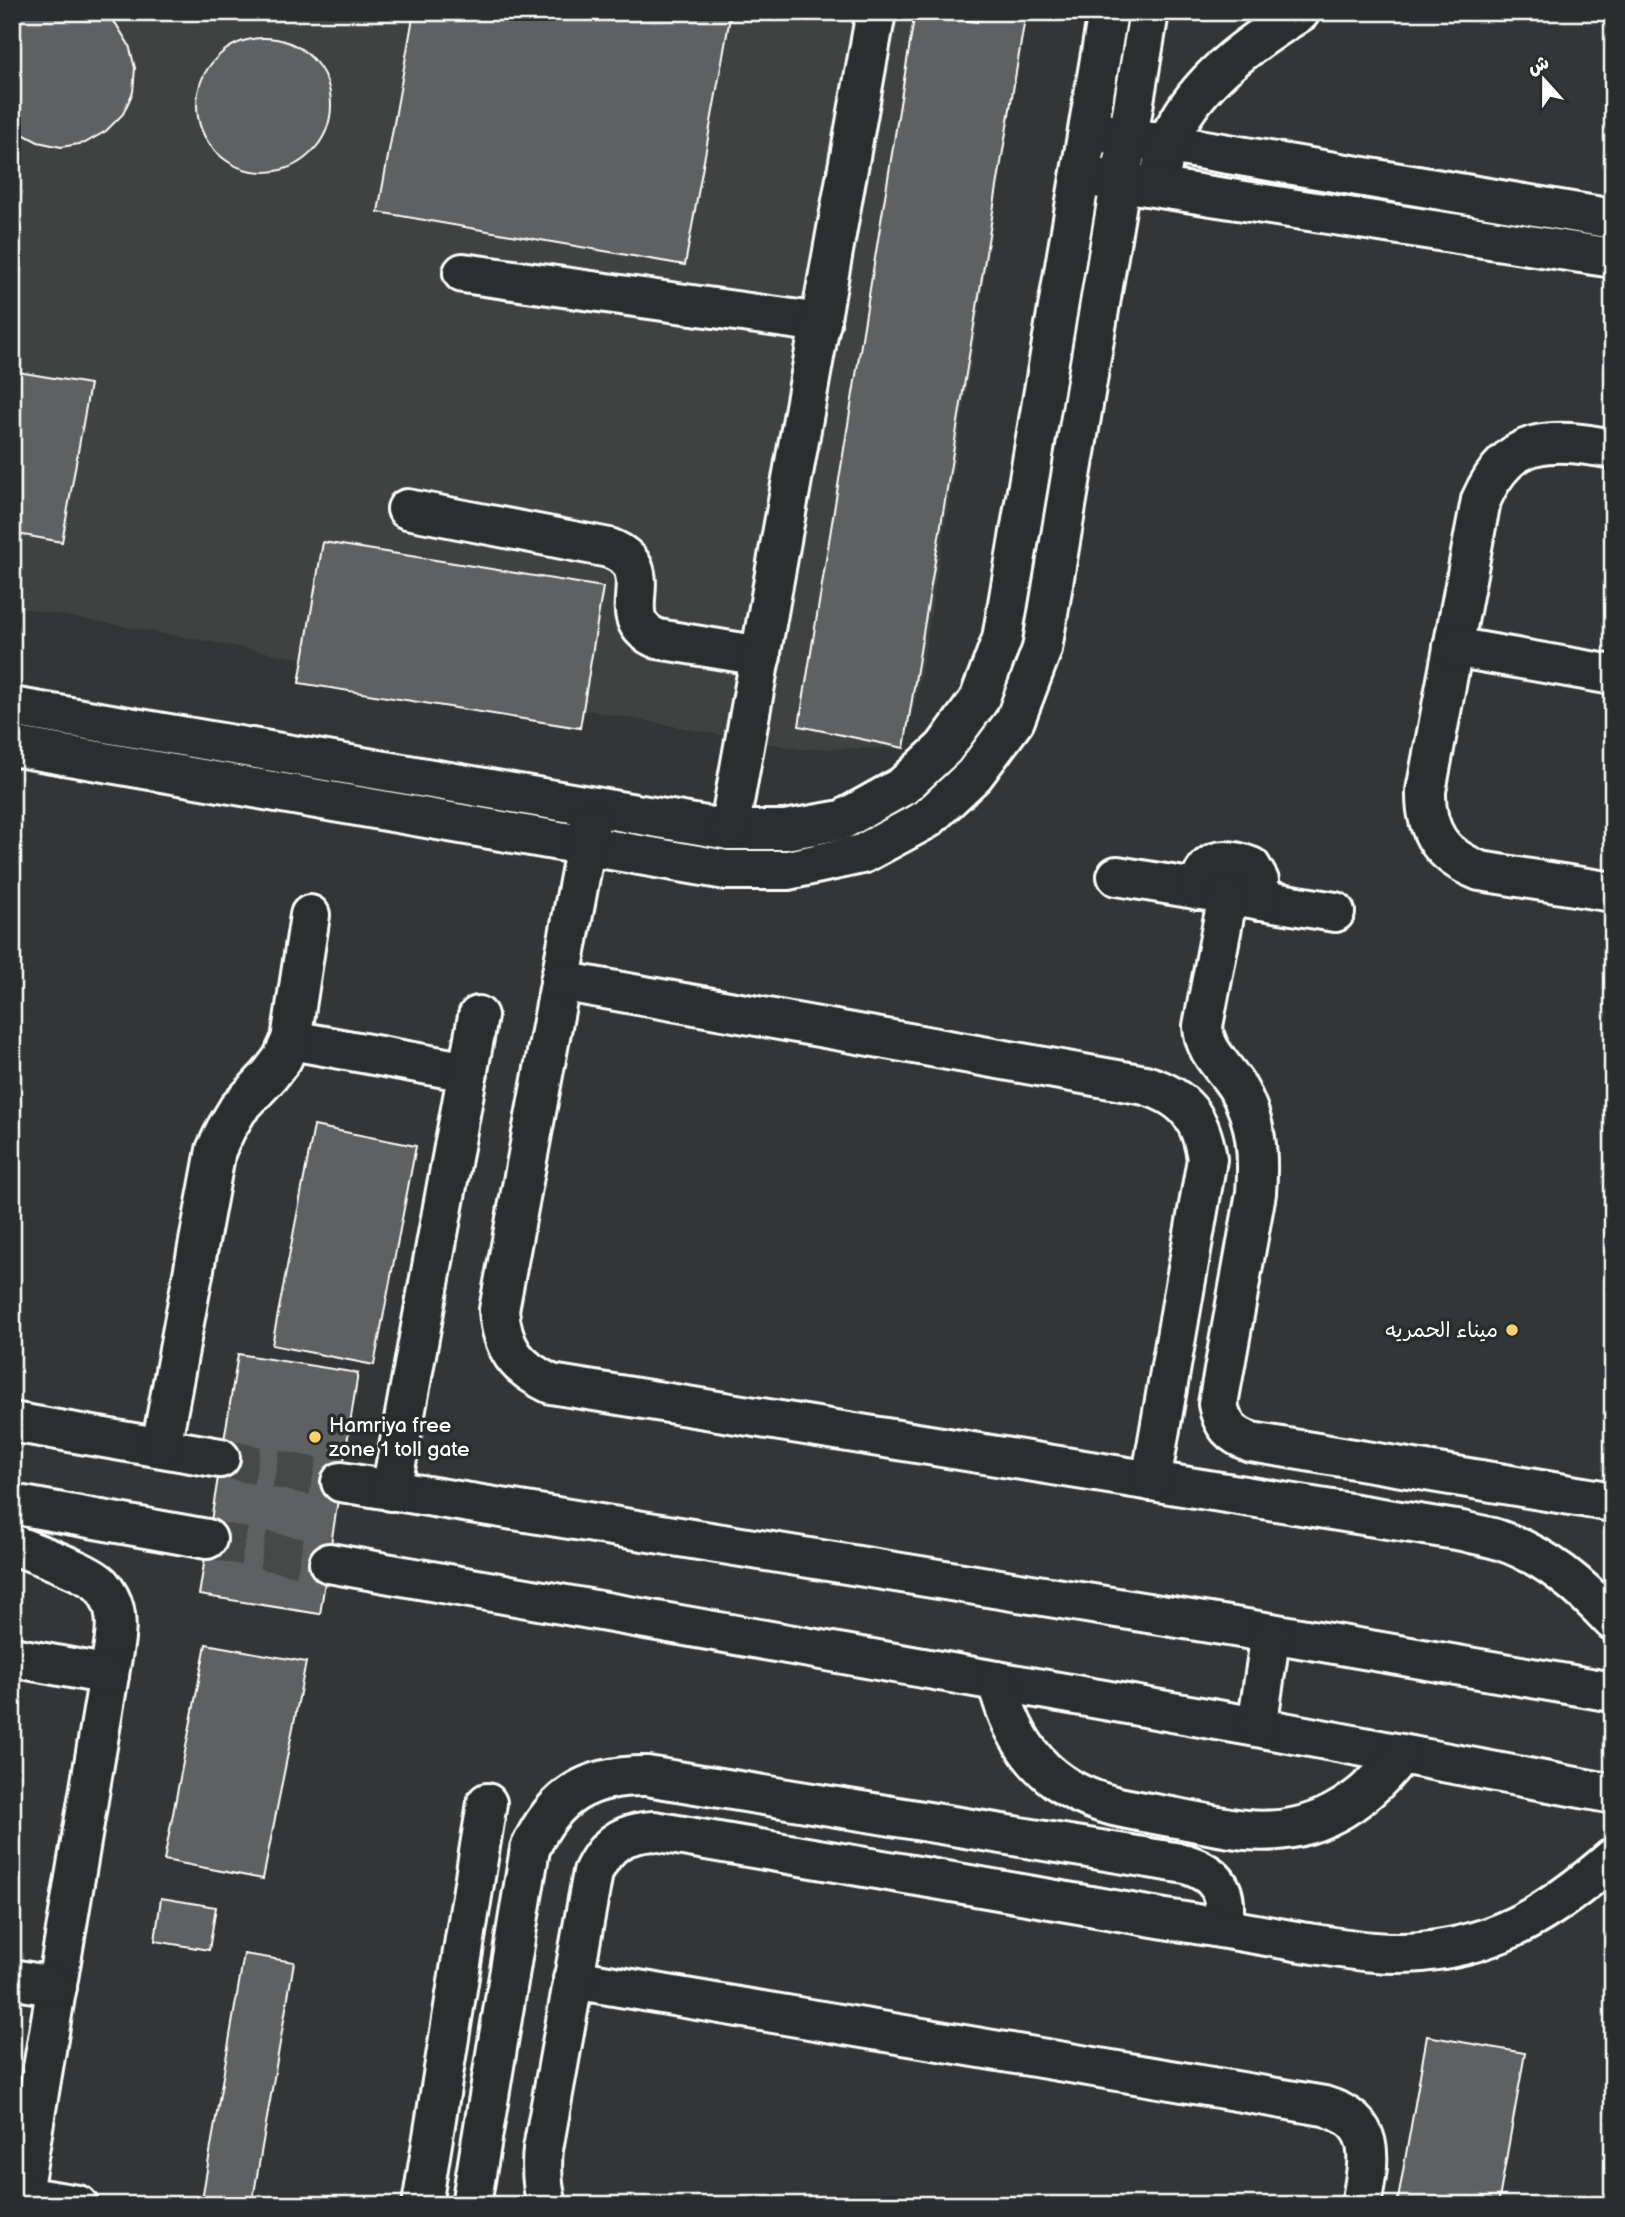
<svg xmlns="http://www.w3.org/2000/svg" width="1625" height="2217" viewBox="0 0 1625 2217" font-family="'Balsamiq Sans','Playpen Sans Arabic',sans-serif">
<rect width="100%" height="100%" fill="#333536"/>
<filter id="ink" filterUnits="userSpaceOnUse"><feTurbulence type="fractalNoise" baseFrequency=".0143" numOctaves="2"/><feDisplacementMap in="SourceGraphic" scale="14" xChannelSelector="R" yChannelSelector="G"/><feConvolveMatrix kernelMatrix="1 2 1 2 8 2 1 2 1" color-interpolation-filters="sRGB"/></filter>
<g filter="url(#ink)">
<polygon fill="#404243" points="12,12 1027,12 921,675 904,748 800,749 12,606"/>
<g fill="#5f6162" stroke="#fff" stroke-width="2">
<polygon points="22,12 101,12 116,24 129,45 135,68 133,92 123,114 106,131 85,143 61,147 38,142 17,131 12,127 12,20"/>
<polygon points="414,12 731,12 685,265 378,212"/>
<polygon points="915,12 977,22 979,12 1026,12 904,748 799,726"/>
<circle cx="264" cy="105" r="67"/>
<polygon points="12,371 90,384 62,542 12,533"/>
<polygon points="323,542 603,587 580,728 299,683"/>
<polygon points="314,1126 416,1146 374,1365 272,1345"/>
<polygon points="238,1354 358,1373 320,1614 199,1595"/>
<polygon points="206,1644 306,1662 263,1879 164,1860"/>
<polygon points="161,1898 216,1907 209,1950 155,1941"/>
<polygon points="244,1954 294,1962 252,2205 201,2205"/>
<polygon points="1427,2036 1525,2053 1498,2205 1397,2205"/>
</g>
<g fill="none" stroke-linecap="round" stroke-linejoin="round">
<g stroke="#47494a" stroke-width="38" stroke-dasharray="38 19" stroke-linecap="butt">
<polyline points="220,1458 341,1482"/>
<polyline points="207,1539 329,1563"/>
</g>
<defs>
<g id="minor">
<polyline points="1104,133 1613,219"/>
<path d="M1162,167C1163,160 1164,153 1166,146C1168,137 1174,129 1179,121C1207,73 1254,41 1300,12"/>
<polyline points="1095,178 1613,258"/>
<polyline points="463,273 821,323"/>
<path d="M1613,449C1551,438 1510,434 1481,500L1426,791C1425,833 1442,856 1480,871L1613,892"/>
<path d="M407,509L609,548C666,570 606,618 658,639L761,656"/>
<polyline points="1453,647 1613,675"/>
<polyline points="12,707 729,830 785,830 842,820 903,786 944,748 979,700 1002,639 1108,12"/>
<polyline points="12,746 726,870 788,870 862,854 927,819 974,775 1015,720 1042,649 1149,12"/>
<path d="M590,823L499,1310C502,1348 516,1368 551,1384L1462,1531C1474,1534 1487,1536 1499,1540C1545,1555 1581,1586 1613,1621"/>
<polyline points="729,830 876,12"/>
<polyline points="1117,876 1335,912"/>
<path d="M1198,890C1205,858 1223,856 1251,867L1259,881L1260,900"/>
<path d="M1228,895L1203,1026C1204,1052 1224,1066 1237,1087C1257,1120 1259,1156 1256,1193L1218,1404C1222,1425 1231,1435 1251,1442L1613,1502"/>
<path d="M560,981L1145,1085C1185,1097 1201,1117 1207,1159L1151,1481"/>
<polyline points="291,1040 468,1072"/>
<polyline points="12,1422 220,1458"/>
<polyline points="161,1447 216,1150 226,1129 238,1109 269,1076 282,1059 291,1040 310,915"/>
<polyline points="341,1482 1271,1633 1613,1692"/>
<polyline points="391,1491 478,1016"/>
<polyline points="12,1504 207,1539"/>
<path d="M12,1544C33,1553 88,1571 101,1585C107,1592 112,1601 114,1609C119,1629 112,1654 109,1675L20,2205"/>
<polyline points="329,1563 1257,1727 1613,1794"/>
<polyline points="12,1657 109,1675"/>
<path d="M997,1681C1013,1745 1047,1790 1114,1806C1135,1811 1156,1814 1177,1818C1200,1822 1223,1828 1246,1830C1313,1836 1362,1805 1401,1754"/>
<polyline points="1257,1727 1271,1633"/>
<polyline points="12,1979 57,1987"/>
<path d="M573,1979L1324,2106C1379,2122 1369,2160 1361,2205"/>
<polyline points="22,2196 78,2205"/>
<polyline points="422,2205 487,1803"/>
<path d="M471,2205L530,1849C554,1795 589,1775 647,1776L1186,1864C1220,1875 1230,1894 1221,1928"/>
<path d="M547,2205C542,2186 541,2169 543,2149L593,1872C607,1843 623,1833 654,1831C824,1860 995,1889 1165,1919C1210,1926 1256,1934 1301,1942C1341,1948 1381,1956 1422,1952C1502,1944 1553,1910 1613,1858"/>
</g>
</defs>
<use href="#minor" stroke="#fff" stroke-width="44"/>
<use href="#minor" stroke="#2a2d2e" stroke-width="38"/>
</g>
</g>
<g fill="#ffd166" stroke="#2a2d2e" stroke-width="2.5">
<circle cx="1512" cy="1330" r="7"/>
<circle cx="315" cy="1437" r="7"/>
</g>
<g text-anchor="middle" stroke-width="7" stroke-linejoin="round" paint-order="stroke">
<g font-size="21" fill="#fff" stroke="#2a2d2e" text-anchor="end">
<text x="1498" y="1337">ميناء الحمريه</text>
<text x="329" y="1432" text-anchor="start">Hamriya free<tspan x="329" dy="24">zone 1 toll gate</tspan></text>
</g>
</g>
<rect width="1625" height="2217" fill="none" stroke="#2a2d2e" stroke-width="42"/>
<rect x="21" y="21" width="1583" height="2175" fill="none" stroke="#fff" stroke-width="2.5" filter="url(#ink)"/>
<g transform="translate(1544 80) rotate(339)" stroke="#2a2d2e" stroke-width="5" paint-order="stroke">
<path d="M0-5L12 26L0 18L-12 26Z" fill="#ffffff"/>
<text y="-10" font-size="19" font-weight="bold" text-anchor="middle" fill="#ffffff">ش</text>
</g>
</svg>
